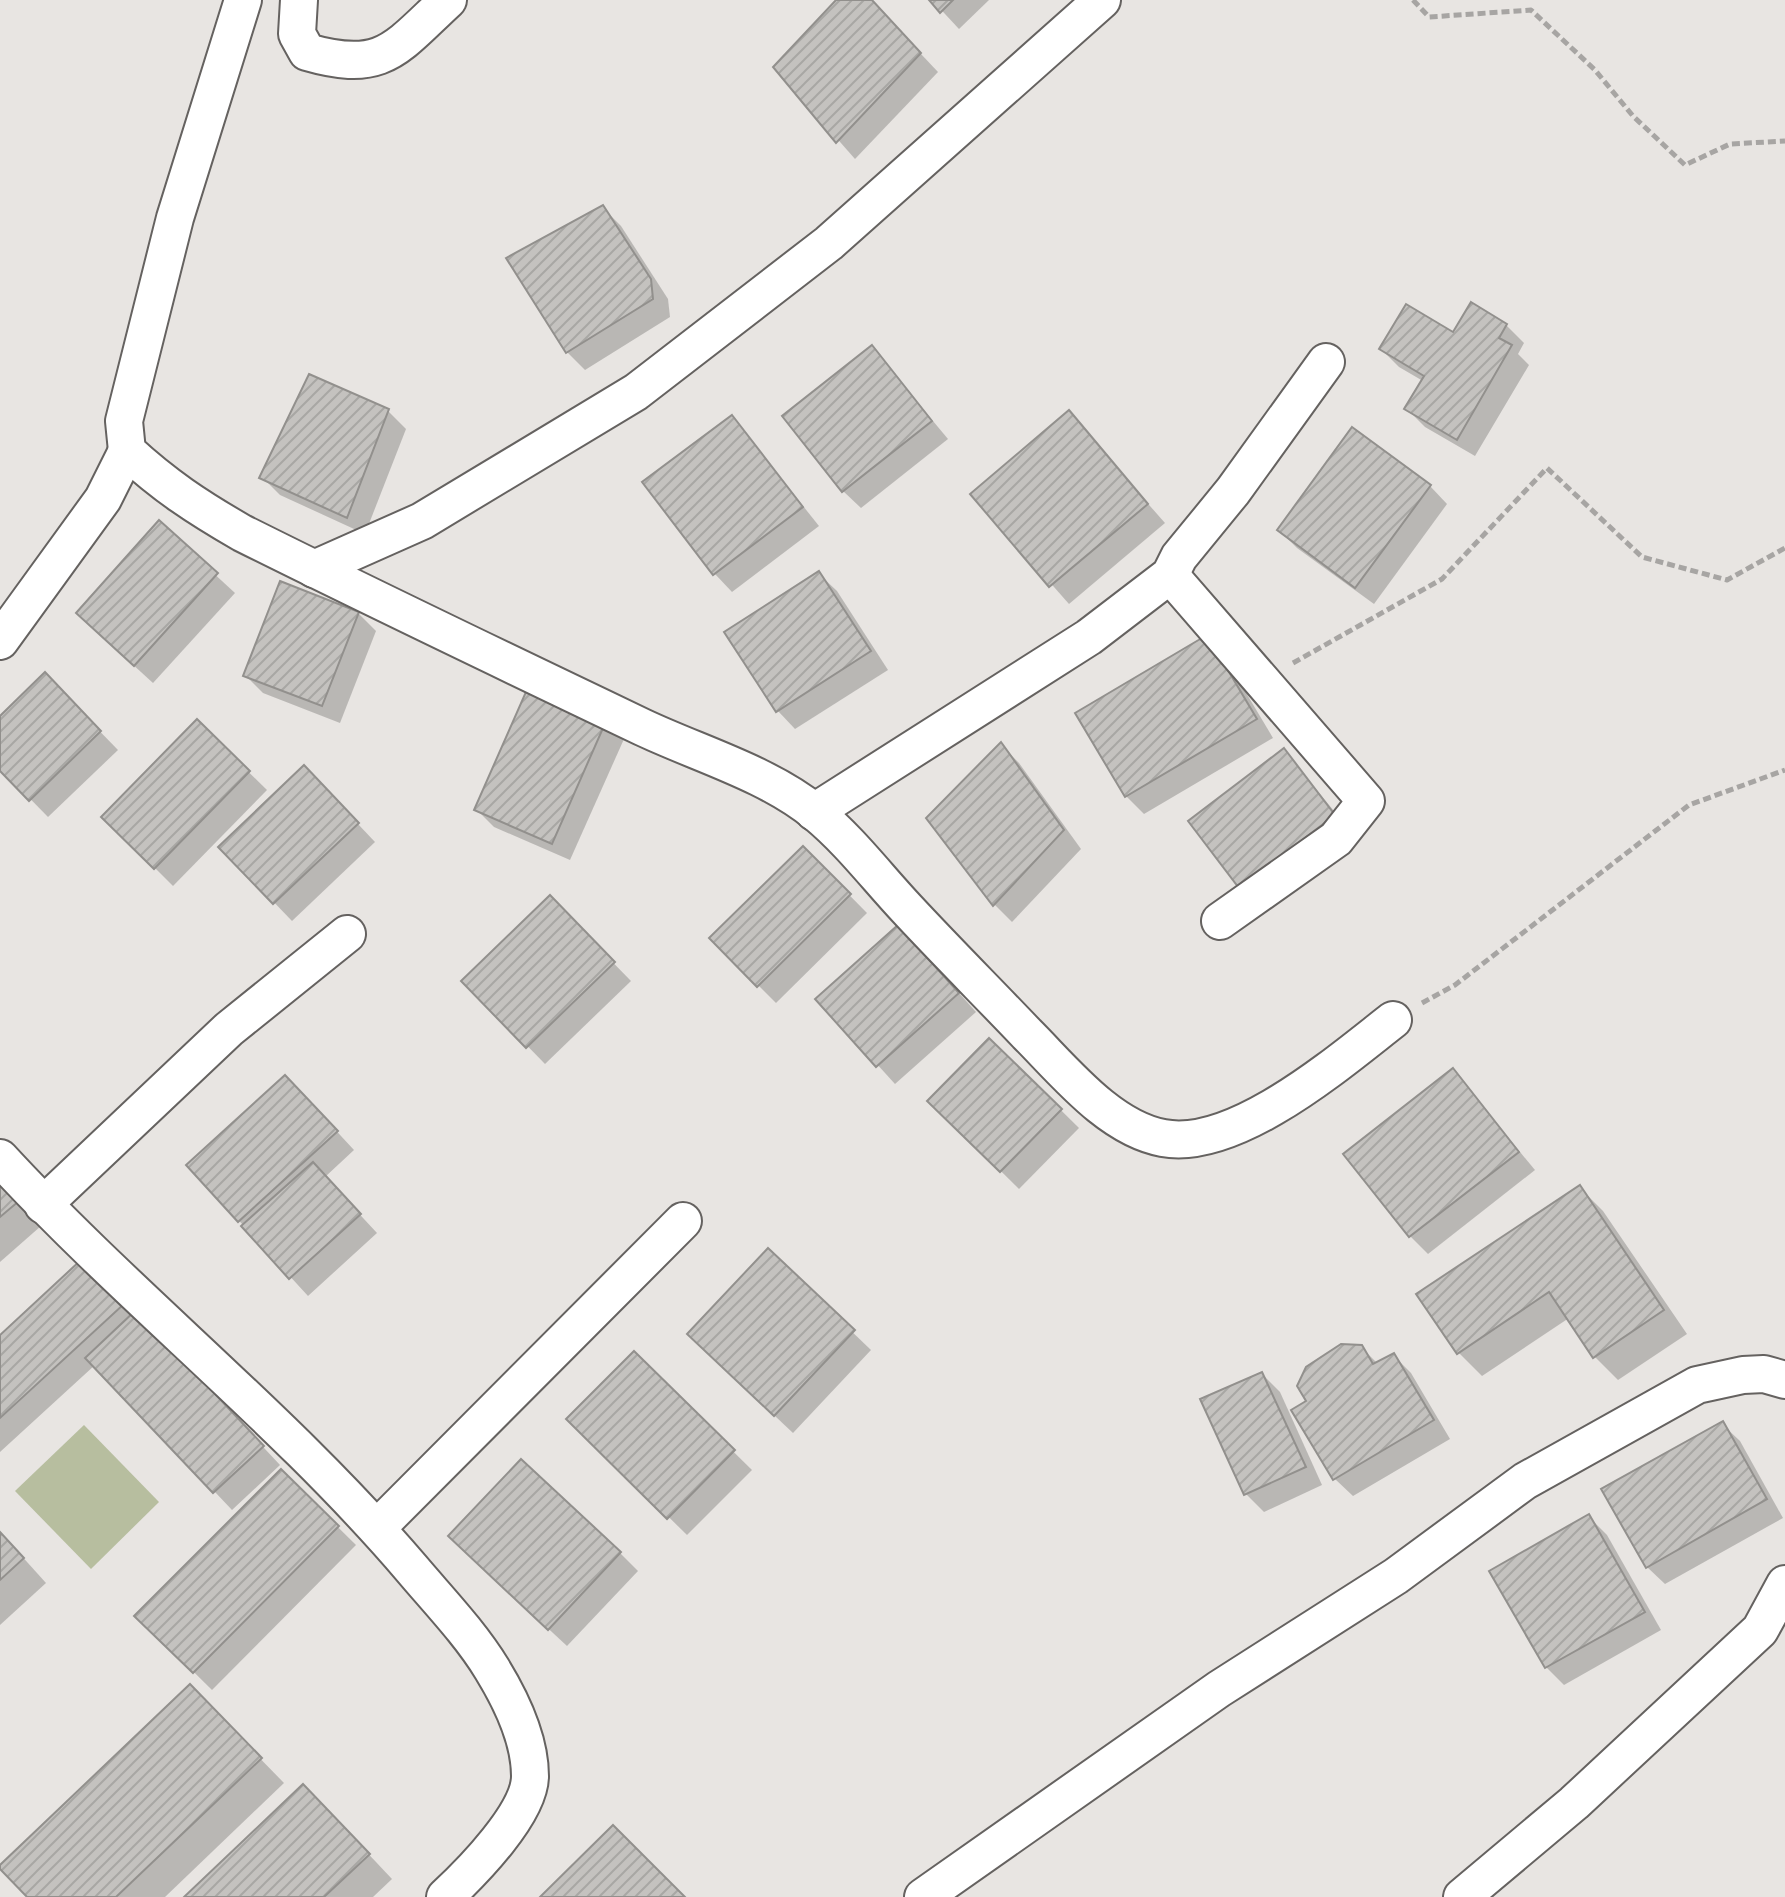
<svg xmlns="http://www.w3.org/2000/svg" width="1785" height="1897" viewBox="0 0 1785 1897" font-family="Signika,sans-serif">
<defs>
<pattern id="building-hatch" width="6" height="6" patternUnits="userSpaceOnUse" patternTransform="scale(2)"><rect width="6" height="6" fill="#c4c2bf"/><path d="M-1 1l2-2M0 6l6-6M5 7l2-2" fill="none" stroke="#a8a7a4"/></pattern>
</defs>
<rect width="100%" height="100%" fill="#e8e5e2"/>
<polygon fill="#b7be9f" points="84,1425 159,1502 91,1569 15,1491"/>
<g fill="#0003">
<polygon points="839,0 870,0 938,72 855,159 775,68"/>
<polygon points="932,0 989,0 959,29"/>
<polygon points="603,208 621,226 668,299 670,317 585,370 567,352"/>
<polygon points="1506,325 1524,343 1518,354 1529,365 1475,456 1425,427 1407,409 1423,381 1399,367 1381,349"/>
<polygon points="872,348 948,439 861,508 843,491"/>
<polygon points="388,411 406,429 365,534 280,495 262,477"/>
<polygon points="1068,413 1165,523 1069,604 972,494"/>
<polygon points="732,417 819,526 732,592 715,574"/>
<polygon points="1430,486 1447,504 1374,604 1297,548 1279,530"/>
<polygon points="159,523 235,593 153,683 96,631"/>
<polygon points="819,574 837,591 888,670 795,729 778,711 727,633"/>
<polygon points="358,613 376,631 340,723 263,693 245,675"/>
<polygon points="1224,656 1273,738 1144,814 1126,796"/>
<polygon points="45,675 118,750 48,817 0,768 0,718"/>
<polygon points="606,721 624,739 570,860 494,827 476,809"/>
<polygon points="197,722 267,790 173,886 104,817"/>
<polygon points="1001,745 1019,763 1081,849 1012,922 994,904"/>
<polygon points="1284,750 1352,833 1258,904"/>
<polygon points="322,786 375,842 292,921 221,847"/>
<polygon points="803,848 867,913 776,1003 711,938"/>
<polygon points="550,898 631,981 545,1064 464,981"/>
<polygon points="916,945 976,1012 895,1084 818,999"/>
<polygon points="990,1040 1079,1128 1019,1189 930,1101"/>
<polygon points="1453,1071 1535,1170 1428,1254 1410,1236"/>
<polygon points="303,1095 354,1150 325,1177 377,1233 308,1296 188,1165"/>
<polygon points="0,1180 41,1226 0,1262"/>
<polygon points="1579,1187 1603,1211 1687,1334 1618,1380 1594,1356 1569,1318 1482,1376 1458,1352"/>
<polygon points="768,1251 871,1350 793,1433 707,1352"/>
<polygon points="100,1280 154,1331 280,1465 232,1510 95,1365 0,1452 0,1337"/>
<polygon points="1350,1346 1361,1347 1378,1364 1393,1355 1411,1373 1450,1439 1353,1496 1335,1479 1307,1368 1331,1350"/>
<polygon points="634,1354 752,1470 687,1535 569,1419"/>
<polygon points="1262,1374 1280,1392 1322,1485 1264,1512 1246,1494"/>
<polygon points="1722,1424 1740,1441 1783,1518 1665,1584 1647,1567"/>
<polygon points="281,1471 356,1545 212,1690 137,1616"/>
<polygon points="1589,1517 1607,1535 1661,1630 1564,1685 1546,1667"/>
<polygon points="0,1532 46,1583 0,1625"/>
<polygon points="620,1553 638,1571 567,1646 468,1554"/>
<polygon points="213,1710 284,1783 165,1897 29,1897"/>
<polygon points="327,1810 392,1879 373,1897 187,1897"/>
</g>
<g fill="url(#building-hatch)" stroke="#92908d" stroke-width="2">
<polygon points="836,0 872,0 921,53 836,143 773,67"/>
<polygon points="929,0 953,0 940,13"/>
<polygon points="603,205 651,279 653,299 566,353 506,258"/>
<polygon points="1471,302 1507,324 1499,338 1512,345 1457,440 1404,409 1424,376 1379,349 1406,304 1453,332"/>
<polygon points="872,345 932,421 842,492 782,416"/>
<polygon points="309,374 389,409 347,518 259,478"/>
<polygon points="1069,410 1148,504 1049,587 970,494"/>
<polygon points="732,415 803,507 713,575 642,482"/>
<polygon points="1352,427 1431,485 1355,588 1277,530"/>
<polygon points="159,520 218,573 134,666 76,613"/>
<polygon points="819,571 871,651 776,712 724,632"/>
<polygon points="280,581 359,612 322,706 243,676"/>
<polygon points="1207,635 1257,719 1125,797 1075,713"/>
<polygon points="45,672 101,731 29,801 0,771 0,716"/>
<polygon points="529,685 607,719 552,844 474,810"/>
<polygon points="197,719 250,771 154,869 101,817"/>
<polygon points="1001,742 1064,830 993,906 926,818"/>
<polygon points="1284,748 1335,815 1239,888 1188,821"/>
<polygon points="304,765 359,823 273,904 218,847"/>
<polygon points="803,846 851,894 757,987 709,938"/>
<polygon points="550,895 615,962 526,1048 461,981"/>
<polygon points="898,925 959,993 876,1067 815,999"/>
<polygon points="989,1038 1062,1109 1000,1172 927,1101"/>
<polygon points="1453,1068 1519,1152 1409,1237 1343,1154"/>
<polygon points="285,1075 338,1131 238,1222 186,1165"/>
<polygon points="313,1162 361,1214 289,1279 241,1226"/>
<polygon points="0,1180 19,1201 0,1217"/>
<polygon points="1580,1185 1664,1310 1593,1358 1549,1292 1457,1354 1416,1294"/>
<polygon points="768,1248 855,1330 774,1416 687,1334"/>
<polygon points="82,1259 124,1304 0,1418 0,1335"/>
<polygon points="136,1310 264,1446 213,1493 85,1358"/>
<polygon points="1341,1344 1362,1345 1373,1364 1394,1353 1434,1420 1333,1480 1291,1410 1306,1401 1297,1386 1306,1367"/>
<polygon points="634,1351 735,1450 667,1519 566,1419"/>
<polygon points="1262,1372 1306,1467 1244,1495 1200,1399"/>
<polygon points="1723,1421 1767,1499 1646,1568 1601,1489"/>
<polygon points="521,1459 621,1552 548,1630 448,1536"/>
<polygon points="281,1469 339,1526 193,1673 134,1616"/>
<polygon points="1589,1514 1645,1612 1545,1668 1489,1571"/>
<polygon points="0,1532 24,1558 0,1580"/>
<polygon points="190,1684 262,1758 116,1897 27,1897 0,1869 0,1865"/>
<polygon points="303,1784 370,1854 324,1897 184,1897"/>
<polygon points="613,1825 685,1897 540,1897"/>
</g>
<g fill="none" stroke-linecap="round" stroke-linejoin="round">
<defs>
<g id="minor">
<path d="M243,0L175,218L124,421L127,451C165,486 197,507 242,533C374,599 508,663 642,727C699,754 767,773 816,813C850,841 877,877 907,909C946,951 987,992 1027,1034C1064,1071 1109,1128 1163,1138C1235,1152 1339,1062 1393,1020"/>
<path d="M299,0L297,34L307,52C383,74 395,49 448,0"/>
<polyline points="314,569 422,521 636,392 829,243 1102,0"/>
<polyline points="1170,575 1366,801 1336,839 1220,921"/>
<polyline points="0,641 103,499 127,451"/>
<polyline points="814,812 1089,637 1170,575 1179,557 1233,491 1326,362"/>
<path d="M0,1158C132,1301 286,1421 412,1569C439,1601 470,1633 492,1669C511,1700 530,1738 530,1776C530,1813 472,1872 445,1897"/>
<polyline points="43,1205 229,1029 347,934"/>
<polyline points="377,1528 683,1221"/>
<polyline points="923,1897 1219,1689 1396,1576 1525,1481 1697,1385 1743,1375 1764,1374 1785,1380"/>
<polyline points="1462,1897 1574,1803 1760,1630 1785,1584"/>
</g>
</defs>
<use href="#minor" stroke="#656260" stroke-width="40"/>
<g stroke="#a7a5a3" stroke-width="5" stroke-dasharray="8 4" stroke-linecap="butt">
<polyline points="1413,0 1429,17 1531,10 1595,70 1633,116 1685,165 1730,144 1785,141"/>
<polyline points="1293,663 1442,579 1547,468 1642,557 1727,580 1785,548"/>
<polyline points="1422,1003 1455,985 1689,805 1785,770"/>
</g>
<use href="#minor" stroke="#fff" stroke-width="36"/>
</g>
</svg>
